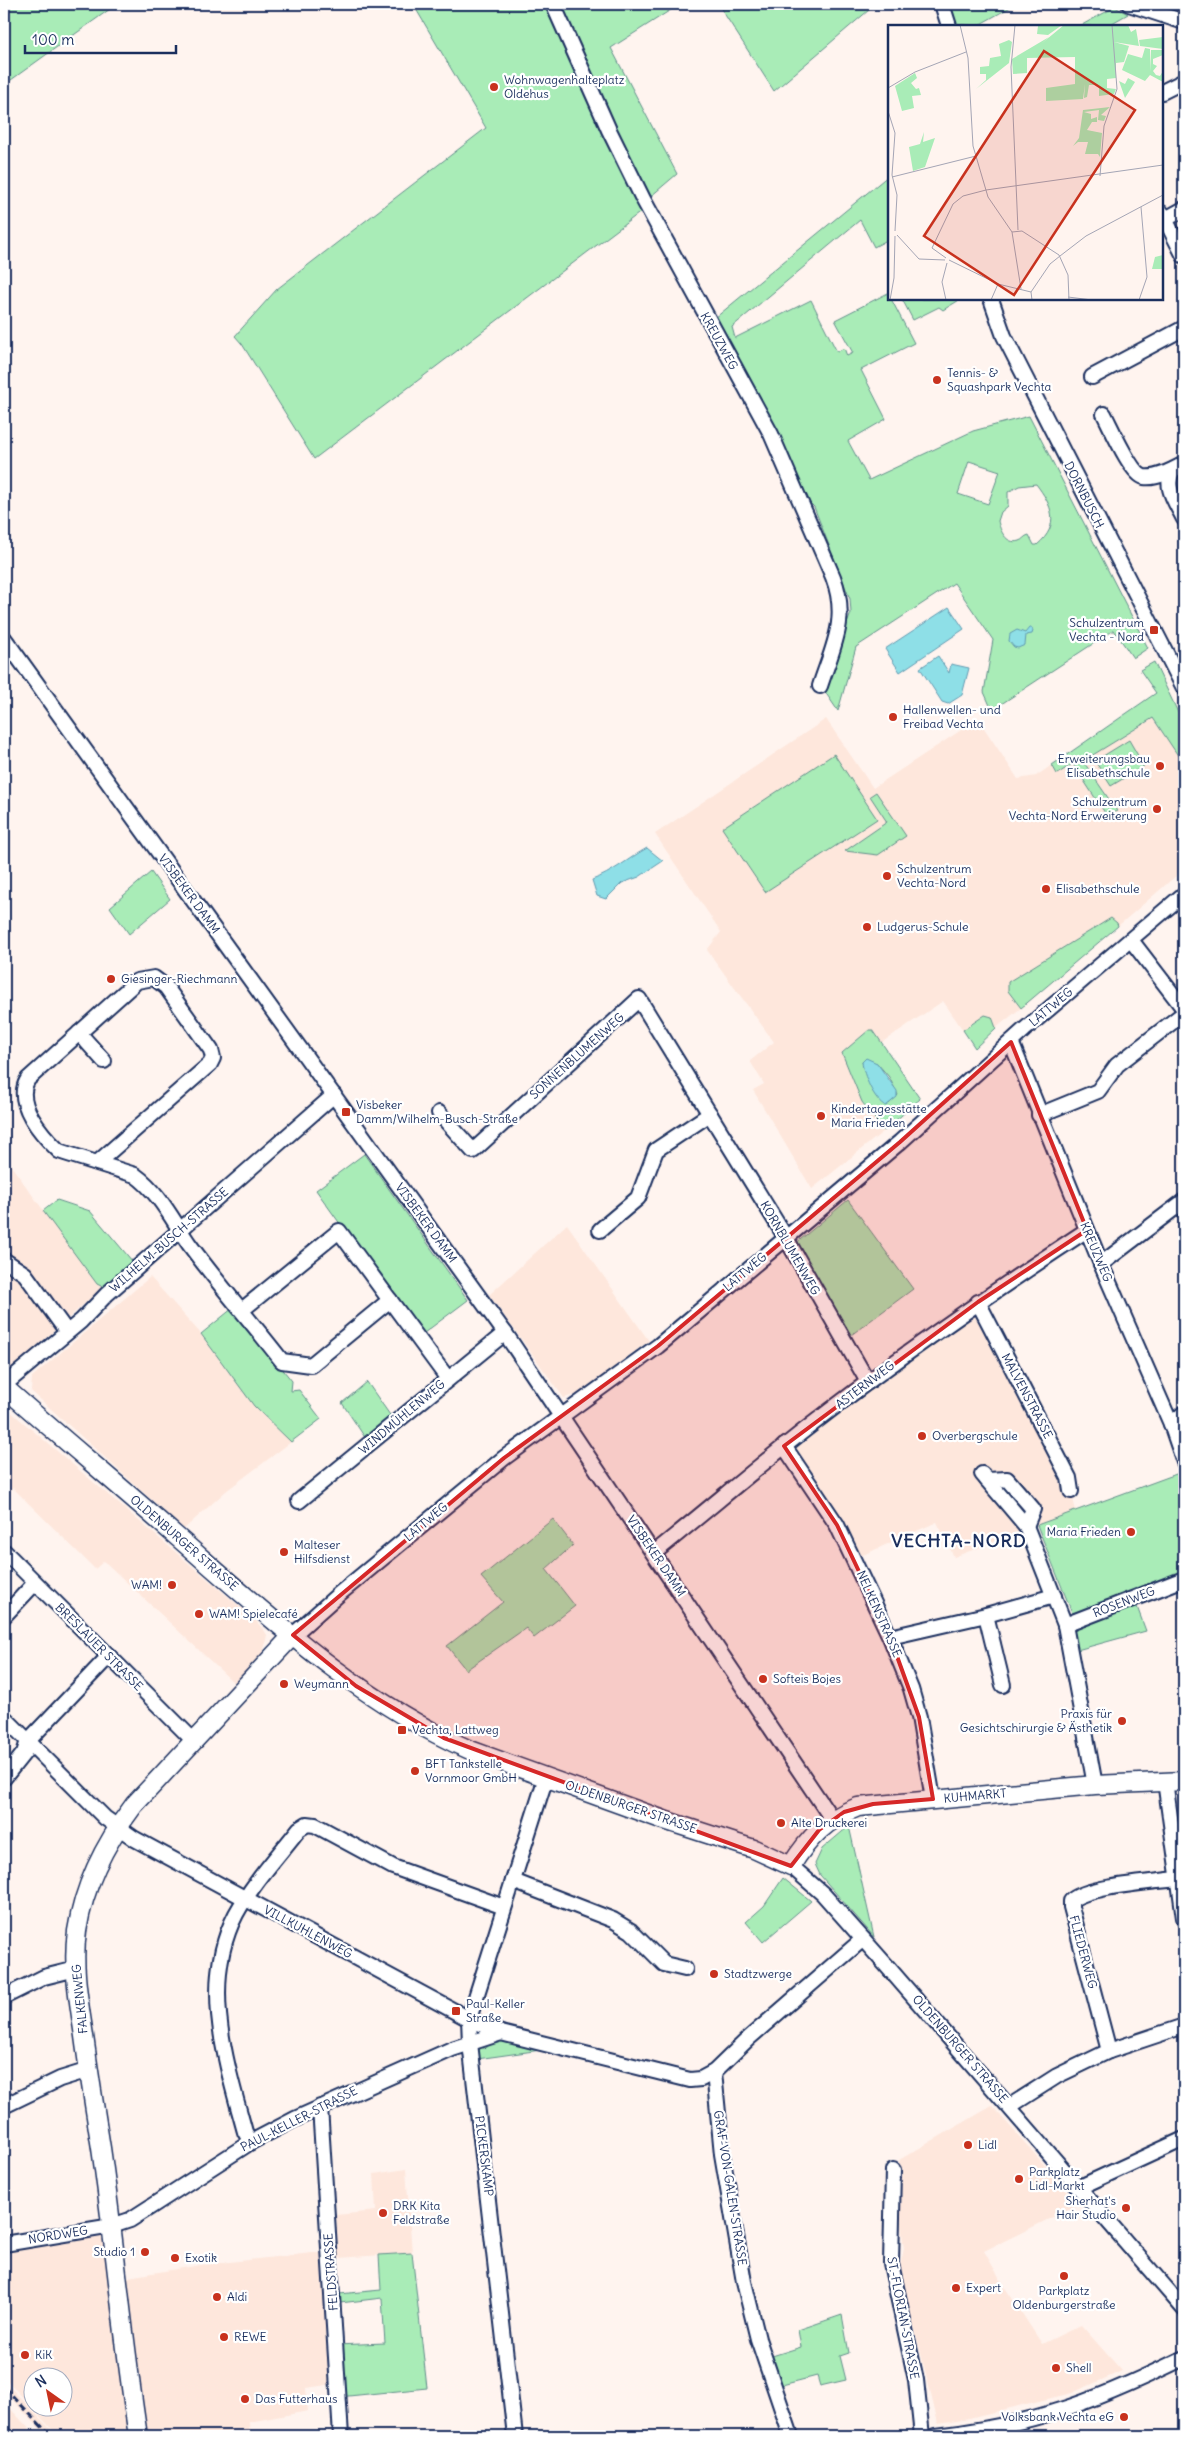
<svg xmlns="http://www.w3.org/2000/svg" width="1188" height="2440" viewBox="0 0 1188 2440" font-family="Delius,sans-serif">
<rect width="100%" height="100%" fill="#fff4ef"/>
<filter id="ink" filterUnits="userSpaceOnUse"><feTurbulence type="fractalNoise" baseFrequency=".02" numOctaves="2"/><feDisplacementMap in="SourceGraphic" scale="10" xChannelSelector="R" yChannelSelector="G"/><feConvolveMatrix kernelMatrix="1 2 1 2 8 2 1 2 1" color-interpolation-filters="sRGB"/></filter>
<g filter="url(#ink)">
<g fill="#fee7dc" fill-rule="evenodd">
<polygon points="1153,718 1179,757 1184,756 1184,869 1118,926 1117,923 1008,991 1021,1008 996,1028 992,1017 985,1015 963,1030 943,1001 881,1043 873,1030 869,1030 842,1053 862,1102 884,1131 812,1189 753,1090 764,1084 750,1061 774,1042 707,950 721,932 655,834 826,719 873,788 978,719 1018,779 1036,776 1052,765 1057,774 1073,764 1107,816 1117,810 1083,761"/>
<polygon points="4,1156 97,1284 103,1287 16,1365 4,1384"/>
<polygon points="567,1224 649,1341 578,1394 564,1398 489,1295"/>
<polygon points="150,1277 201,1334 254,1406 291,1442 226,1491 184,1529 31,1391 32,1377"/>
<polygon points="978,1302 1071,1491 1076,1511 954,1557 937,1522 854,1559 784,1446"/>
<polygon points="4,1406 253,1618 264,1630 267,1635 263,1653 234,1683 104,1561 95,1569 13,1488 4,1498"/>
<polygon points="992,2106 1079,2204 984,2251 1006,2289 1042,2344 1081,2325 1122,2371 1072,2393 969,2418 938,2423 914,2326 898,2274 904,2249 900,2218 899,2160"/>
<polygon points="406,2169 412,2253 338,2258 336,2215 376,2211 374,2174"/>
<path d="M105,2233L110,2272L128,2277L201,2265L312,2253H325L334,2384L306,2388L308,2411L249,2422L250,2436H58L4,2377V2249ZM32,2378H62V2408H32Z"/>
<polygon points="4,2381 9,2386 57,2436 47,2436 4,2391"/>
<polygon points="4,2402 36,2436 4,2436"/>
</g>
<g fill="#a9ecb7" stroke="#628e8a" fill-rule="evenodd">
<polygon points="4,4 117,4 4,85"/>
<polygon points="413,4 680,4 611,48 677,174 650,197 581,54 642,211 314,459 242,344 235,336 277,289 486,128"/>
<polygon points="718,4 876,4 774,91"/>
<polygon points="950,4 1016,4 977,26 955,24"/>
<polygon points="1115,7 1128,14 1107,26 1080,26"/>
<path d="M889,175V239L874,247L860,220L732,327L735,338L811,300L837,352L844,348L847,356L853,353L835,320L888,293L914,343L861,370L886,419L848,441L869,480L973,431L1029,416L1148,648L1133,658L1114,630L992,710L984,692L993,640L954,583L856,647L838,711L823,689L851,613L850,599L814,507L808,501L774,428L715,318ZM969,461L1000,471L988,504L958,494ZM1036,484C1052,505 1061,525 1037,545H1034L1029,535C1024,536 1023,540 1019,541C1006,545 1000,530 998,521L1001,512L1008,506V492L1019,486Z"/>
<polygon points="902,299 961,299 943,310 939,307 913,320"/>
<polygon points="1154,662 1184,725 1184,756 1179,757 1153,718 1083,761 1117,811 1107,816 1073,764 1057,774 1052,765 1156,693 1140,670"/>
<polygon points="1129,740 1144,766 1111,786 1095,761"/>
<polygon points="834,754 877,819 765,892 722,828"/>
<polygon points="876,792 906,836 878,855 845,851 887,822 870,796"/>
<polygon points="151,872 170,899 129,934 110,907"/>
<polygon points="1111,918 1117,923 1118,926 1021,1008 1008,991 1008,982"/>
<polygon points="985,1015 992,1017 996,1028 975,1048 963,1030"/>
<path d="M869,1030H873L920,1099L884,1131L862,1102L842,1053ZM862,1062L877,1063L889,1077L898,1095L889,1104L869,1083Z"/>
<polygon points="364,1154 468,1300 420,1336 316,1190"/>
<polygon points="57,1200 90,1211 133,1262 103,1287 97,1284 43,1211"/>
<polygon points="848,1200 913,1289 847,1338 795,1244"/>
<polygon points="233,1308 292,1381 291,1391 299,1390 321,1419 291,1442 254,1406 201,1334"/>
<polygon points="367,1382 392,1418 366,1439 342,1403"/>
<polygon points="1179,1473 1184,1490 1184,1573 1073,1615 1037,1525"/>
<polygon points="553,1519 573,1545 546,1569 575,1606 534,1638 526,1628 466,1670 447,1646 503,1602 481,1577"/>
<polygon points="1136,1604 1146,1631 1077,1650 1071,1628"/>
<polygon points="849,1826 874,1937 820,1875 815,1864 822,1849"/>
<polygon points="783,1878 811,1901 763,1942 746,1922 764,1906"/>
<path d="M504,2040L548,2049L477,2059C477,2042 490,2041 504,2040Z"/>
<polygon points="412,2253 427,2388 339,2397 336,2345 385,2343 382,2298 340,2303 339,2294 381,2290 379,2255"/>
<polygon points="842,2315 849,2353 840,2356 846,2380 820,2386 817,2376 782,2385 772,2356 801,2347 798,2330"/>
</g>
<g fill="#8edfe7" stroke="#6099b0">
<polygon points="949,607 964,629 900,672 885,649"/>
<polygon points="1029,628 1032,628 1033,631 1032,634 1026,635 1025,645 1018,648 1014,647 1009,641 1010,634 1017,630 1025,633"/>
<polygon points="938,656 949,673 951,664 969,668 962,695 948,704 942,702 920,668"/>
<path d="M647,848L663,861L639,877L622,883L606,899L597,896L592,880C612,873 629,858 647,848Z"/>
<path d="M866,1058L877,1063L897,1091V1097L886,1106C874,1101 863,1074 862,1062Z"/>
</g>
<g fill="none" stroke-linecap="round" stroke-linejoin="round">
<defs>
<g id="minor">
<path d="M553,4L609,130L643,199L771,434L833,577C849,619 833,646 820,686"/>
<polyline points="942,4 949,26"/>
<polyline points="1129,4 1184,22"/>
<polyline points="1162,92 1184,81"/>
<polyline points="1162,213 1184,256"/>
<polyline points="1162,221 1184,209"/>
<polyline points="991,299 1004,336 1184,688"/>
<polyline points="1092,377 1184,328"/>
<path d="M1104,414C1111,427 1131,474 1144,477C1157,479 1173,470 1184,464"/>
<path d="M1173,470C1163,487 1176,502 1184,519"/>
<polyline points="4,638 505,1333 832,1819"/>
<polyline points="1131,940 1184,1009"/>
<polyline points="79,1033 104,1061"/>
<polyline points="1011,1042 1101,1264 1171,1424 1184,1462"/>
<polyline points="439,1113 473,1151 639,999 786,1238 868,1382"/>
<polyline points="1039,1115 1098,1091 1117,1065 1184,1013"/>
<path d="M97,1163L210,1064L213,1058L211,1050L166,987L154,978L137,981L28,1079C13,1102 42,1135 59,1151L65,1153L135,1175C159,1192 173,1221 189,1244C218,1284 252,1322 282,1361L311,1365L390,1300"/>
<polyline points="600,1230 638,1198 656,1150 710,1114"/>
<polyline points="4,1260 25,1274 67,1332"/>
<polyline points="1101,1264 1184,1201"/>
<polyline points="978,1302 1069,1478 1071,1491"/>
<polyline points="242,1310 339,1231 448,1379"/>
<polyline points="4,1385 81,1321 107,1294 334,1095"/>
<polyline points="1171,1424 1184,1413"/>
<polyline points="784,1446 837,1525 890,1637 911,1689 919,1717 933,1799"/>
<polyline points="982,1474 1026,1526 1065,1625 1095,1785"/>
<polyline points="987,1480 1007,1479 1033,1509 1026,1526"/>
<polyline points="299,1501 505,1333"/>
<polyline points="4,1551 195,1742"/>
<path d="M654,1553C705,1512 755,1469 806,1429C897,1358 991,1293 1087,1230"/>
<polyline points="986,1615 1003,1685"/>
<polyline points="4,1616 35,1583"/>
<polyline points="1065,1625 1184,1579"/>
<polyline points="293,1635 339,1594 504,1458 658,1346 900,1142 1024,1030 1184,894"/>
<polyline points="890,1637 986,1615 1054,1596"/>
<polyline points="4,1717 105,1818 135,1839 469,2019 501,2033 690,2080 701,2079 714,2072 749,2038 863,1939"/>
<polyline points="4,1778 24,1753 28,1741 109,1656"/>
<polyline points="1165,1781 1184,1918"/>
<polyline points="791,1866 823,1894 886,1965 1184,2309"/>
<polyline points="513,1881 613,1920 631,1931 664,1964 685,1969"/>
<polyline points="4,1997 44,1977 76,1969"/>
<path d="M1109,2051L1071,1907V1901C1086,1886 1155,1882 1177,1879"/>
<polyline points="714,2072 722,2154 744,2282 758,2339 791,2436"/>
<polyline points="4,2106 60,2079 89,2070"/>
<polyline points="1010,2106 1057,2076 1109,2051 1184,2026"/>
<polyline points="320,2107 341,2436"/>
<path d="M251,2142L245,2132C226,2062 200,1983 236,1914C253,1883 278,1856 299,1829L307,1824L315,1825L393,1867L504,1907"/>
<polyline points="893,2170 891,2264 916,2380 922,2436"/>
<polyline points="1080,2187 1184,2139"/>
<polyline points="4,2244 112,2226 130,2220 251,2142 295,2119 452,2049 501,2033"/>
<polyline points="515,2436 470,2043 469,2019 546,1777"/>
<path d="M936,2436C976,2431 1018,2424 1057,2411C1100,2398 1143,2378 1184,2358"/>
</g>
<g id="major">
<path d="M4,1387C60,1437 119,1485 175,1535C267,1615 358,1701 470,1750L664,1820L754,1849L791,1866C808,1838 827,1819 858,1807L1095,1785L1184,1781"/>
<path d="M138,2436C123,2340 115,2244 101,2148C95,2111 89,2073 84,2036C79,2002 72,1966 77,1931C84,1884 106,1842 134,1805L293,1635"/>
</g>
</defs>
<use href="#minor" stroke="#1b2f5e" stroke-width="18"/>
<use href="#major" stroke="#1b2f5e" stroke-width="21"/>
<use href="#minor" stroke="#fff" stroke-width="14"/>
<use href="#major" stroke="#fff" stroke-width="18"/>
<polyline stroke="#1b2f5e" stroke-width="3" stroke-dasharray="8 4" stroke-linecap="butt" points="4,2387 51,2436"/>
</g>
</g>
<path fill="#d62828" fill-opacity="0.2" stroke="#d62828" stroke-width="4" stroke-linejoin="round" d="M1011,1042L1087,1230L978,1302L784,1446L837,1525L890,1637L919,1717L933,1799L873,1804L844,1812L819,1830L791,1866L444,1738L356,1686L293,1635L504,1458L658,1346L900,1142Z"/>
<g fill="#c8321e" stroke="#fff" stroke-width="2">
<circle cx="494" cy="87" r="5"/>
<circle cx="937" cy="380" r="5"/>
<rect x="1149" y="625" width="10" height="10" rx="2.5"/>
<circle cx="893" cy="717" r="5"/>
<circle cx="1160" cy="766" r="5"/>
<circle cx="1157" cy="809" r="5"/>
<circle cx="887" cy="876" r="5"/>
<circle cx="1046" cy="889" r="5"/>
<circle cx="867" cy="927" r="5"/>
<circle cx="111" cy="979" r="5"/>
<rect x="341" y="1107" width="10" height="10" rx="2.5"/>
<circle cx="821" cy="1116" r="5"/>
<circle cx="922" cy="1436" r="5"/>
<circle cx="1131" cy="1532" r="5"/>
<circle cx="284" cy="1552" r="5"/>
<circle cx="172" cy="1585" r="5"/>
<circle cx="199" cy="1614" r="5"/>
<circle cx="763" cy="1679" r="5"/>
<circle cx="284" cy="1684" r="5"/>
<circle cx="1122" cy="1721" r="5"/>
<rect x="397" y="1725" width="10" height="10" rx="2.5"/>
<circle cx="415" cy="1771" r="5"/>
<circle cx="781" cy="1823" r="5"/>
<circle cx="714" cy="1974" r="5"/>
<rect x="451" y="2006" width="10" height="10" rx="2.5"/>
<circle cx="968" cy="2145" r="5"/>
<circle cx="1019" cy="2179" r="5"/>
<circle cx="1126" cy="2208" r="5"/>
<circle cx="383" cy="2213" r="5"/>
<circle cx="145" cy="2252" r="5"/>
<circle cx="175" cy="2258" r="5"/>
<circle cx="1064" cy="2276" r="5"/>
<circle cx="956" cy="2288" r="5"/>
<circle cx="217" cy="2297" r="5"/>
<circle cx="224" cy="2337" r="5"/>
<circle cx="25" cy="2355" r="5"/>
<circle cx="1056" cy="2368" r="5"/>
<circle cx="245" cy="2399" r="5"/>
<circle cx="1124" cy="2417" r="5"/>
</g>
<g text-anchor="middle" stroke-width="4.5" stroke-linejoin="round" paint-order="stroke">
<g font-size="12" fill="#1b2f5e" stroke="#fff" text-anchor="start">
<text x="504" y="84">Wohnwagenhalteplatz<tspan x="504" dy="14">Oldehus</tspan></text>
<text x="947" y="377">Tennis- &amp;<tspan x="947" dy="14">Squashpark Vechta</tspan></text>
<text x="1144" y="627" text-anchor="end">Schulzentrum<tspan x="1144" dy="14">Vechta - Nord</tspan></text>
<text x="903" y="714">Hallenwellen- und<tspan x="903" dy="14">Freibad Vechta</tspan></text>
<text x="1150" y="763" text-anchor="end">Erweiterungsbau<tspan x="1150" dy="14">Elisabethschule</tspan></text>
<text x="1147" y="806" text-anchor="end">Schulzentrum<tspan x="1147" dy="14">Vechta-Nord Erweiterung</tspan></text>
<text x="897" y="873">Schulzentrum<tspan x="897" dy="14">Vechta-Nord</tspan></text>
<text x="1056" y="893">Elisabethschule</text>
<text x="877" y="931">Ludgerus-Schule</text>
<text x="121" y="983">Giesinger-Riechmann</text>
<text x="356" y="1109">Visbeker<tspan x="356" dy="14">Damm/Wilhelm-Busch-Straße</tspan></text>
<text x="831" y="1113">Kindertagesstätte<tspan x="831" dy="14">Maria Frieden</tspan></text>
<text x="932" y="1440">Overbergschule</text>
<text x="1121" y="1536" text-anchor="end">Maria Frieden</text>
<text x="294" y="1549">Malteser<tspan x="294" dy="14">Hilfsdienst</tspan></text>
<text x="162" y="1589" text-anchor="end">WAM!</text>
<text x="209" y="1618">WAM! Spielecafé</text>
<text x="773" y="1683">Softeis Bojes</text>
<text x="294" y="1688">Weymann</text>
<text x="1112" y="1718" text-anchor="end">Praxis für<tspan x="1112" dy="14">Gesichtschirurgie &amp; Ästhetik</tspan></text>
<text x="412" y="1734">Vechta, Lattweg</text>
<text x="425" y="1768">BFT Tankstelle<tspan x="425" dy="14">Vornmoor GmbH</tspan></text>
<text x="791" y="1827">Alte Druckerei</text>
<text x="724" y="1978">Stadtzwerge</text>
<text x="466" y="2008">Paul-Keller<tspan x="466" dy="14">Straße</tspan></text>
<text x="978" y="2149">Lidl</text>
<text x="1029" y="2176">Parkplatz<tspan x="1029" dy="14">Lidl-Markt</tspan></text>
<text x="1116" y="2205" text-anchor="end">Sherhat's<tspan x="1116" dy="14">Hair Studio</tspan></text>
<text x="393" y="2210">DRK Kita<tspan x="393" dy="14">Feldstraße</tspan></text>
<text x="135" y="2256" text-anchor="end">Studio 1</text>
<text x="185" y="2262">Exotik</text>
<text x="966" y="2292">Expert</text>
<text x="1064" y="2295" text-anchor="middle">Parkplatz<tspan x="1064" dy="14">Oldenburgerstraße</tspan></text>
<text x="227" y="2301">Aldi</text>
<text x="234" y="2341">REWE</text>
<text x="35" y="2359">KiK</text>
<text x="1066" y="2372">Shell</text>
<text x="255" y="2403">Das Futterhaus</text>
<text x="1114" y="2421" text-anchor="end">Volksbank Vechta eG</text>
</g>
<g font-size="12" fill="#1b2f5e" stroke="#fff">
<text transform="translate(719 341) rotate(61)" y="4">KREUZWEG</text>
<text transform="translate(1084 495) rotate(63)" y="4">DORNBUSCH</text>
<text transform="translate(189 894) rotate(54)" y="4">VISBEKER DAMM</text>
<text transform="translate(1051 1007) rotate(-40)" y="4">LATTWEG</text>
<text transform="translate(577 1056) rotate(-42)" y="4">SONNENBLUMENWEG</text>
<text transform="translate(426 1223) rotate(54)" y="4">VISBEKER DAMM</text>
<text transform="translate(169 1240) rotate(-41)" y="4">WILHELM-BUSCH-STRASSE</text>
<text transform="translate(790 1248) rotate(60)" y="4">KORNBLUMENWEG</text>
<text transform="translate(1096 1252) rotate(67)" y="4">KREUZWEG</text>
<text transform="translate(745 1272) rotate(-40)" y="4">LATTWEG</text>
<text transform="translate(865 1385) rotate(-37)" y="4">ASTERNWEG</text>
<text transform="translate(1027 1396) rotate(62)" y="4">MALVENSTRASSE</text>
<text transform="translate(402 1417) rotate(-40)" y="4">WINDMÜHLENWEG</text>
<text transform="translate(426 1522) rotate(-40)" y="4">LATTWEG</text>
<text transform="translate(184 1543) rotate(41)" y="4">OLDENBURGER STRASSE</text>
<text transform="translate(656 1556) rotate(56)" y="4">VISBEKER DAMM</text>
<text transform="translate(1124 1602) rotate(-21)" y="4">ROSENWEG</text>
<text transform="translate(879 1614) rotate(66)" y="4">NELKENSTRASSE</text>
<text transform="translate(99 1647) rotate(45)" y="4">BRESLAUER STRASSE</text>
<text transform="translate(975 1796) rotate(-5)" y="4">KUHMARKT</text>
<text transform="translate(631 1807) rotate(19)" y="4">OLDENBURGER STRASSE</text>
<text transform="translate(308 1932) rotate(28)" y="4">VILLKUHLENWEG</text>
<text transform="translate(1083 1952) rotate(75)" y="4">FLIEDERWEG</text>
<text transform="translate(80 1999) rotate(-96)" y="4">FALKENWEG</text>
<text transform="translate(960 2049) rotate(49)" y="4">OLDENBURGER STRASSE</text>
<text transform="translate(299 2119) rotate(-27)" y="4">PAUL-KELLER-STRASSE</text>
<text transform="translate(484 2156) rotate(83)" y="4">PICKERSKAMP</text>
<text transform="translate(730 2188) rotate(81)" y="4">GRAF-VON-GALEN-STRASSE</text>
<text transform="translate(58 2235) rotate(-9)" y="4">NORDWEG</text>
<text transform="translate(331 2272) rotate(-94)" y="4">FELDSTRASSE</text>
<text transform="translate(903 2318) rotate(79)" y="4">ST.-FLORIAN-STRASSE</text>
</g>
<g font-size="18" font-weight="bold" letter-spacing="1" fill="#1b2f5e" stroke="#fff">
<text x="959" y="1547">VECHTA-NORD</text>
</g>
</g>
<g transform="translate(888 25)">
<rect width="275" height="275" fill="#fff4ef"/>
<path d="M142,0H174L160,10L149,9L150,1ZM176,0H240L243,7L248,4L251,21L226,17L241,21L236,37L228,38V53L219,54V63L228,64L226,69L211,71V60H201L199,72L196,73L197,59L195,74L158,76V63L187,59V32L139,33V48L125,49L124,34L161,12L153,19ZM275,12V24L252,21L251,15ZM121,15L124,17L121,38L88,64L98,55V49H92V42L101,41L102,33L113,31L111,19ZM257,23L262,24V47L263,25H275V30L265,34V39L269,41L265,46L268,50L272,51L275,46V57L262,50L257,56L234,45L240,29L254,33ZM27,48L29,53L23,58L28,64L31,63L33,70L24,71L26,83L14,86L7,61ZM240,53L247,57L237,73L231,56L237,59ZM222,82L213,90L218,91L216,96L210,95L211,85L196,87L203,89V94L209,92V97H204L199,105L214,108L212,132L210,129H197L200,117H190L185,121L191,113L195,85ZM36,107L35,117L47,113L37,142L25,146L21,122L32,119ZM275,230V244H264L267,232Z" fill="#a9ecb7"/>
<path fill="none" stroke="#a4a5b5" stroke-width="1" d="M72,0L80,33L85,121L100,172L124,207L134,206L171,230L180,250L181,275M127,0L123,42L130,205M0,63L27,47L78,27M0,86L7,108L4,150L9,170L7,206M212,151L216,101L229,64L224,0M4,152L88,131M98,165L275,140M124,207L133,264M9,210L31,234L57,235M172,231L198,211L275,170M58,233L44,223L65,179L75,171L98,165M61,235L110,259L143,267L144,275M143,267L162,239L172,231M180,272L204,275M2,275L6,253L7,211M58,275L54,257L59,238M103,275L110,259M251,275L259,252L253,182"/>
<path fill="#c8321e" fill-opacity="0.15" stroke="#c8321e" stroke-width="2.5" d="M156,26L247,85L126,270L36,211Z"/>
<rect width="275" height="275" fill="none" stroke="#1b2f5e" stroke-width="2.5"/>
</g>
<rect width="1188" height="2440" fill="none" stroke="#fff" stroke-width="20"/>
<rect x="10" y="10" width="1168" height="2420" fill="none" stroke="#1b2f5e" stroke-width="2" filter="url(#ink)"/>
<g transform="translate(48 2392) rotate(327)"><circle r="24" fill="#ffffff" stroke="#a4acbf"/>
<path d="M0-4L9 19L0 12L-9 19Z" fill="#c8321e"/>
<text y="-8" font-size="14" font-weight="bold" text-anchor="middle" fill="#1b2f5e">N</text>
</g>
<path d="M25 45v8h151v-8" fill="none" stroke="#1b2f5e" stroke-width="2.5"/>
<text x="32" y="45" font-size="15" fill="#1b2f5e" stroke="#ffffff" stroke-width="4" paint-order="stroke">100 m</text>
</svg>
